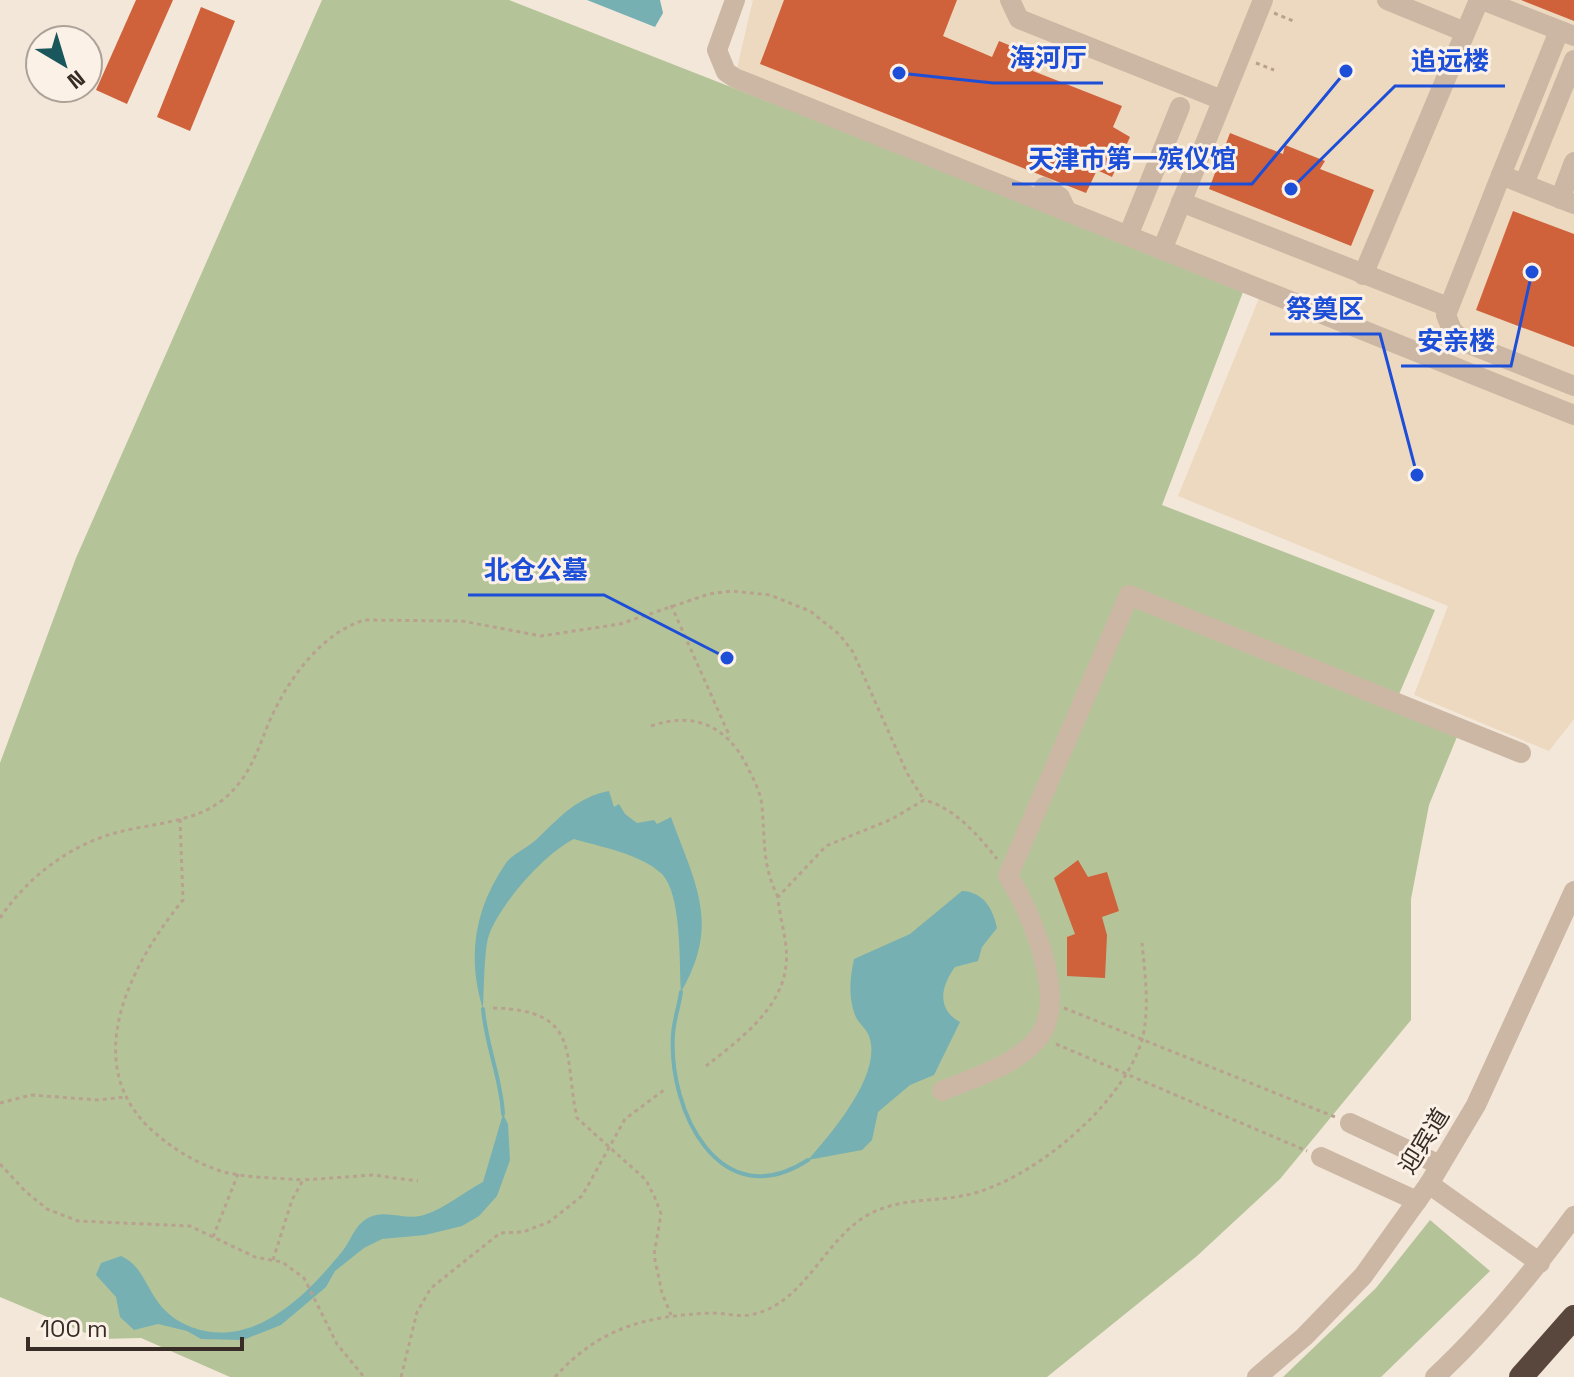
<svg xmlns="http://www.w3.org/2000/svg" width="1574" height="1377" viewBox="0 0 1574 1377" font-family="'Space Grotesk','Noto Sans SC',sans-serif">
<rect width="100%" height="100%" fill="#f3e7d9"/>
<g fill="#b4c498">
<polygon points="322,0 509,0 925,163 1243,292 1162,505 1435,610 1394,706 1459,732 1429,805 1411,899 1411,1020 1280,1179 1197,1256 1047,1377 230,1377 141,1338 100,1339 0,1297 0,763 76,558"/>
<polygon points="1430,1220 1490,1271 1381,1377 1283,1377 1376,1288"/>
</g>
<polygon fill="#edd9bf" points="753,0 1574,0 1574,719 1549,751 1414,695 1448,606 1178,496 1264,286 737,68"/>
<g fill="#76b0b3">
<polygon points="587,0 660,0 663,13 655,27"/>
<path d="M609,791L614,807L619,804L625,814L637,823L654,820L657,824L671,817C695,884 721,923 681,992C679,963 682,895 662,874C641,854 601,847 574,839C544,854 501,903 489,935C484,948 484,992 483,1009C467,958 474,909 506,863C513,853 530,847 539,837C562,815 578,797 609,791Z"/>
<path d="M962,891C984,892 993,909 997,928L982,947L978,961L955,967C941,986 936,1009 960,1022L934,1075L910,1085L878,1112L872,1140L862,1150L808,1160C832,1132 883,1074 869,1036C866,1028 858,1023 855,1015C848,997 850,977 854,959L910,934Z"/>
<path d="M503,1114L508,1124L510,1160L497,1196L479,1216L462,1226L425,1235L382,1239L364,1248L335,1271L326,1287L281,1325L243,1340L201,1339L187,1331L158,1324L134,1330L120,1317L116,1297L96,1275L101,1263L121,1256C152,1270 145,1309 191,1327C254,1351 309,1293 344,1249C352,1238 356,1223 370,1217C387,1209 406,1221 424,1215C444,1209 464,1192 483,1182Z"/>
</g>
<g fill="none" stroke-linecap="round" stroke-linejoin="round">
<g stroke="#76b0b3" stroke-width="4">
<path d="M681,992C679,1006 674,1020 673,1034C668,1111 720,1217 808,1160"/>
<path d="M483,1009C486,1046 501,1077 503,1114"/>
</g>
</g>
<g fill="#cf613b">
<polygon points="136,0 173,0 127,104 96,90"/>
<polygon points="784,0 957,0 943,36 992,57 999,41 1038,57 1033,71 1122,106 1113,127 1130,137 1112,177 1097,170 1086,193 760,64"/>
<polygon points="1521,0 1574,0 1574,21"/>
<polygon points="201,7 235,21 190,131 157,117"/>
<polygon points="1230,133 1283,154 1285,145 1325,161 1320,169 1374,190 1351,246 1209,189"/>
<polygon points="1513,211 1574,234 1574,347 1476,310"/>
<polygon points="1078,860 1088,877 1107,872 1119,911 1102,917 1107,935 1105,978 1067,976 1067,937 1075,934 1054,878"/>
</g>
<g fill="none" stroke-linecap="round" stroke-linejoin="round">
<g stroke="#b8a18e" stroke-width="3" stroke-dasharray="4 4" stroke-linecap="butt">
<polyline points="1274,13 1296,22"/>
<polyline points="1256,63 1274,70"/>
<polyline points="671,605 730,737"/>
<path d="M651,726C694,711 727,726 747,766C753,778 761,793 762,806C765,839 762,866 778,897"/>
<path d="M180,819L183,900C130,965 77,1066 155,1133C176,1151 198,1164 224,1172C249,1178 277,1178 303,1180"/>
<path d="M0,918C27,878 68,846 115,833C151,823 196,823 225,798C251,775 257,751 270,720C288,680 320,634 364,620L462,621L541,636L620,624L709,594L732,591L770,595L810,611L839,634L853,652L907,773L924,800"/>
<path d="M493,1008C582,1010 563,1054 577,1118L646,1180L655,1198L661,1214L654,1255L662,1293L671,1315"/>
<polyline points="1064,1008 1335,1117"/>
<polyline points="1056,1044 1307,1151"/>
<path d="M706,1066C738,1041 782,1009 786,965C789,943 779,918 778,897L826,846L892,819L924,800C955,808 978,835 997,859"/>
<polyline points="0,1103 31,1095 99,1100 124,1097"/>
<polyline points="0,1164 25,1191 47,1209 78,1221 190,1226 255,1257 282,1262 304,1278 337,1344 364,1377"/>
<polyline points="213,1237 238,1174"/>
<polyline points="273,1260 292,1200 303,1180 373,1175 418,1181"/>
<polyline points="401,1377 417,1312 431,1288 500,1233 523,1232 549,1222 582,1196 625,1119 664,1090"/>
<path d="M555,1377C600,1327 646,1316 712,1313C725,1313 741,1318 754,1314C805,1302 823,1242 866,1216C902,1195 940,1204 978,1192C1040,1173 1123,1103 1142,1040C1150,1009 1145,974 1142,943"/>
</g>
<g stroke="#ccb7a4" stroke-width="20">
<polyline points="735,0 717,50 726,72 735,78 1574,415"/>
<polyline points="1010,0 1019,19 1222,100"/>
<polyline points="1387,0 1465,32"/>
<polyline points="1482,0 1574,36"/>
<polyline points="1501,175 1559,31"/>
<polyline points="1524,184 1574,60"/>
<polyline points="1044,187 1060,197 1067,212"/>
<polyline points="1560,199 1574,162"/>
<polyline points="1181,202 1448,307"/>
<polyline points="1574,204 1501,175 1446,315 1452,330 1464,342 1574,386"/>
<polyline points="1128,236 1180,107"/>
<polyline points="1162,250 1263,0"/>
<polyline points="1363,275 1479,0"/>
<path d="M942,1091C973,1078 1017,1065 1039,1037C1068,999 1031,911 1008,876L1129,595L1521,753"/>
<polyline points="1350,1123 1440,1165"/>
<polyline points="1321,1157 1417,1201"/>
<polyline points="1429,1184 1540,1263"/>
<polyline points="1257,1377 1304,1337 1363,1276 1429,1184 1476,1105 1574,891"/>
<path d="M1435,1377C1487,1329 1532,1273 1574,1216"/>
</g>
<polyline stroke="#59463d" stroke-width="24" points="1521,1377 1574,1317"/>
</g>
<g text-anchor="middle" stroke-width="6" stroke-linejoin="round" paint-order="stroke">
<g font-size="24" fill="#372c26" stroke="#fbf1e6">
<text transform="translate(1424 1141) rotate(-58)" y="8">迎宾道</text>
</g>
</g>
<path fill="none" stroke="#1d4ed8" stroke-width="3" d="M899 73L993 83H1103M1291 189L1395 86H1505M1346 71L1252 184H1012M1417 475L1380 334H1270M1532 272L1511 366H1401M727 658L604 595H468"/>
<g fill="#1d4ed8" stroke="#fbf1e6" stroke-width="3">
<circle cx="899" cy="73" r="8"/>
<circle cx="1291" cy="189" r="8"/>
<circle cx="1346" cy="71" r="8"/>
<circle cx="1417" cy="475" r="8"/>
<circle cx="1532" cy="272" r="8"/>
<circle cx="727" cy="658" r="8"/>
</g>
<g font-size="26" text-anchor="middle" font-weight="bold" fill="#1d4ed8" stroke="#fbf1e6" stroke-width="6" stroke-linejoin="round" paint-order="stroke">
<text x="1048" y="67">海河厅</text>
<text x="1450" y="70">追远楼</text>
<text x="1132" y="168">天津市第一殡仪馆</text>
<text x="1325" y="318">祭奠区</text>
<text x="1456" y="350">安亲楼</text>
<text x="536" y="579">北仓公墓</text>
</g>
<g transform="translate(64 64) rotate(142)"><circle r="38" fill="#fbf1e6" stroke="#ada299" stroke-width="2"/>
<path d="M0-6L14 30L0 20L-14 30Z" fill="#19575c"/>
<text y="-12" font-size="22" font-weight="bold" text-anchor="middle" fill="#372c26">N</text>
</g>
<path d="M28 1337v12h214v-12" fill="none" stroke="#372c26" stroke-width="4"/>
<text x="40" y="1337" font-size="24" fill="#372c26" stroke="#fbf1e6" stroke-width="6" paint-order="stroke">100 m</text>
</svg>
